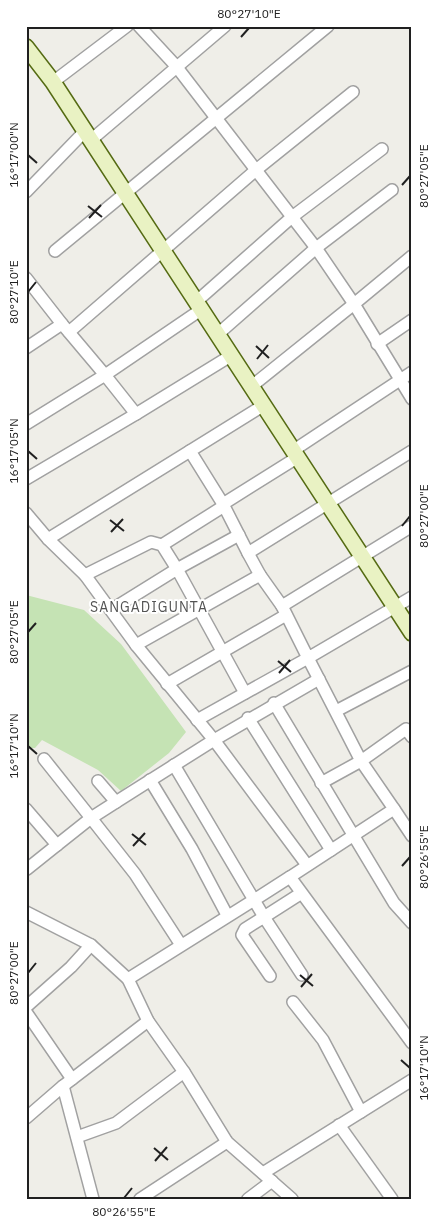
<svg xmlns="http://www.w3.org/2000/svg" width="438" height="1225" viewBox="0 0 438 1225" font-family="'IBM Plex Sans',sans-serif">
<rect width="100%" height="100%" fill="#efeee8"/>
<polygon fill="#c5e3b4" points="26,595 84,610 121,644 186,732 169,753 121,791 98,770 42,740 35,748 26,748"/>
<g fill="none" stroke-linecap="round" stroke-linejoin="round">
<defs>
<g id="street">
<polyline points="139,26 176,66 316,248 354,304 412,256"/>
<polyline points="53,82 127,26"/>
<polyline points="91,140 225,26"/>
<polyline points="26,192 85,131"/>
<polyline points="55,251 328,26"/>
<polyline points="26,278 62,324"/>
<polyline points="197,301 292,217 382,149"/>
<polyline points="69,332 256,170 353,92"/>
<polyline points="218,334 316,248 392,190"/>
<polyline points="377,344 412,320"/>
<polyline points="26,348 62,324 105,375 202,309"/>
<polyline points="252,386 354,304 412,399"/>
<polyline points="136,414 232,355"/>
<polyline points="26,424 105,375 136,414 26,479"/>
<polyline points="294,450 412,372"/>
<polyline points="223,504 190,451 264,405"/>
<polyline points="26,513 48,539 85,575 136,645 214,740 116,802"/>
<polyline points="412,526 282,606 308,658 412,597"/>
<polyline points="48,539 190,451"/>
<polyline points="162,545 224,506"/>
<polyline points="248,553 223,504 298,457"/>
<polyline points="85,575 151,542 162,545 177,569 239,535"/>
<polyline points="260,575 248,553 412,451"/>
<polyline points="111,610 177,569 245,693"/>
<polyline points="136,645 260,575 282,606"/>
<polyline points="167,684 286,615"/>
<polyline points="274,703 394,903 412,923"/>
<polyline points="336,711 412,671"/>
<polyline points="248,718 331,850"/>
<polyline points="197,720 308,658 361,761 406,729 412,737"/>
<polyline points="44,759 91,818 57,845"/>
<polyline points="150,780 192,849 227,915"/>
<polyline points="98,781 116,802 91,818 135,874 181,945"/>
<polyline points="26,809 57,845 27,869"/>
<polyline points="394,809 412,836"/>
<polyline points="307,865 214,740 319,679"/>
<polyline points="290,877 394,809 361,761 321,783"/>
<polyline points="300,894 264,917 254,900 290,877 412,1043"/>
<polyline points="26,912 91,945 128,979 148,1021 184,1072 227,1142 292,1199"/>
<polyline points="270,976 242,935 245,929 264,917 302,975"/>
<polyline points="128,979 254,900 174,765"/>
<polyline points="293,1002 323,1040 361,1112"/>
<polyline points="26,1007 71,967 91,945"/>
<polyline points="26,1012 72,1079"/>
<polyline points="63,1086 93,1199"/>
<polyline points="26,1118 63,1086 148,1021"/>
<polyline points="339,1125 392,1199"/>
<polyline points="77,1137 116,1123 184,1072"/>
<polyline points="263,1173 412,1080"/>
<polyline points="140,1199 227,1142"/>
<polyline points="248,1199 272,1181"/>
</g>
<polyline id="secondary" points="26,47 53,82 412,633"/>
</defs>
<use href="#street" stroke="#a1a1a1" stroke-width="14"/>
<use href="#secondary" stroke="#556b13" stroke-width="18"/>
<use href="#street" stroke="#fff" stroke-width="11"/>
<use href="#secondary" stroke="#e9f2c3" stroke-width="15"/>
</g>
<path fill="none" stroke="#202020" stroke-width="2" d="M241,37L249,28M28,155L37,163M402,185L410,176M88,206L102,217M89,218L101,205M28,292L36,282M256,346L269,358M257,359L268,345M28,451L37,459M110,520L124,531M402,526L410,516M111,532L123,519M28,632L36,623M278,661L291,672M279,673L290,660M28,746L37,754M132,834L146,845M133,846L145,833M402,866L410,857M28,973L36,963M300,975L313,986M301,987L312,974M401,1060L410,1068M154,1148L168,1160M155,1161L167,1147M124,1198L132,1188"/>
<g text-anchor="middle" stroke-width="4" stroke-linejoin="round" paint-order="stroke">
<g font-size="14" letter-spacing="1" fill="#535353" stroke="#fff">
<text x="149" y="612">SANGADIGUNTA</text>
</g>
</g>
<rect width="438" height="1225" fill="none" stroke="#ffffff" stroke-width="55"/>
<rect x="28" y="28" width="382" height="1170" fill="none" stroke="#202020" stroke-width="2"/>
<g font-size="12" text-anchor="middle" fill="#202020">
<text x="249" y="18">80°27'10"E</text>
<text transform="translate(14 155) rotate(-90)" y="4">16°17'00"N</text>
<text transform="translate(424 176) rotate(-90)" y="4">80°27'05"E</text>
<text transform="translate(14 292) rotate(-90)" y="4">80°27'10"E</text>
<text transform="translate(14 451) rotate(-90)" y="4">16°17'05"N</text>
<text transform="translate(424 516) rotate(-90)" y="4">80°27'00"E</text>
<text transform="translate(14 632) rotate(-90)" y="4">80°27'05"E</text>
<text transform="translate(14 746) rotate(-90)" y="4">16°17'10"N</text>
<text transform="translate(424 857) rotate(-90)" y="4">80°26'55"E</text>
<text transform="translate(14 973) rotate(-90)" y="4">80°27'00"E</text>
<text transform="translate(424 1068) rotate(-90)" y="4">16°17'10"N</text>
<text x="124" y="1216">80°26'55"E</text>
</g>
</svg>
